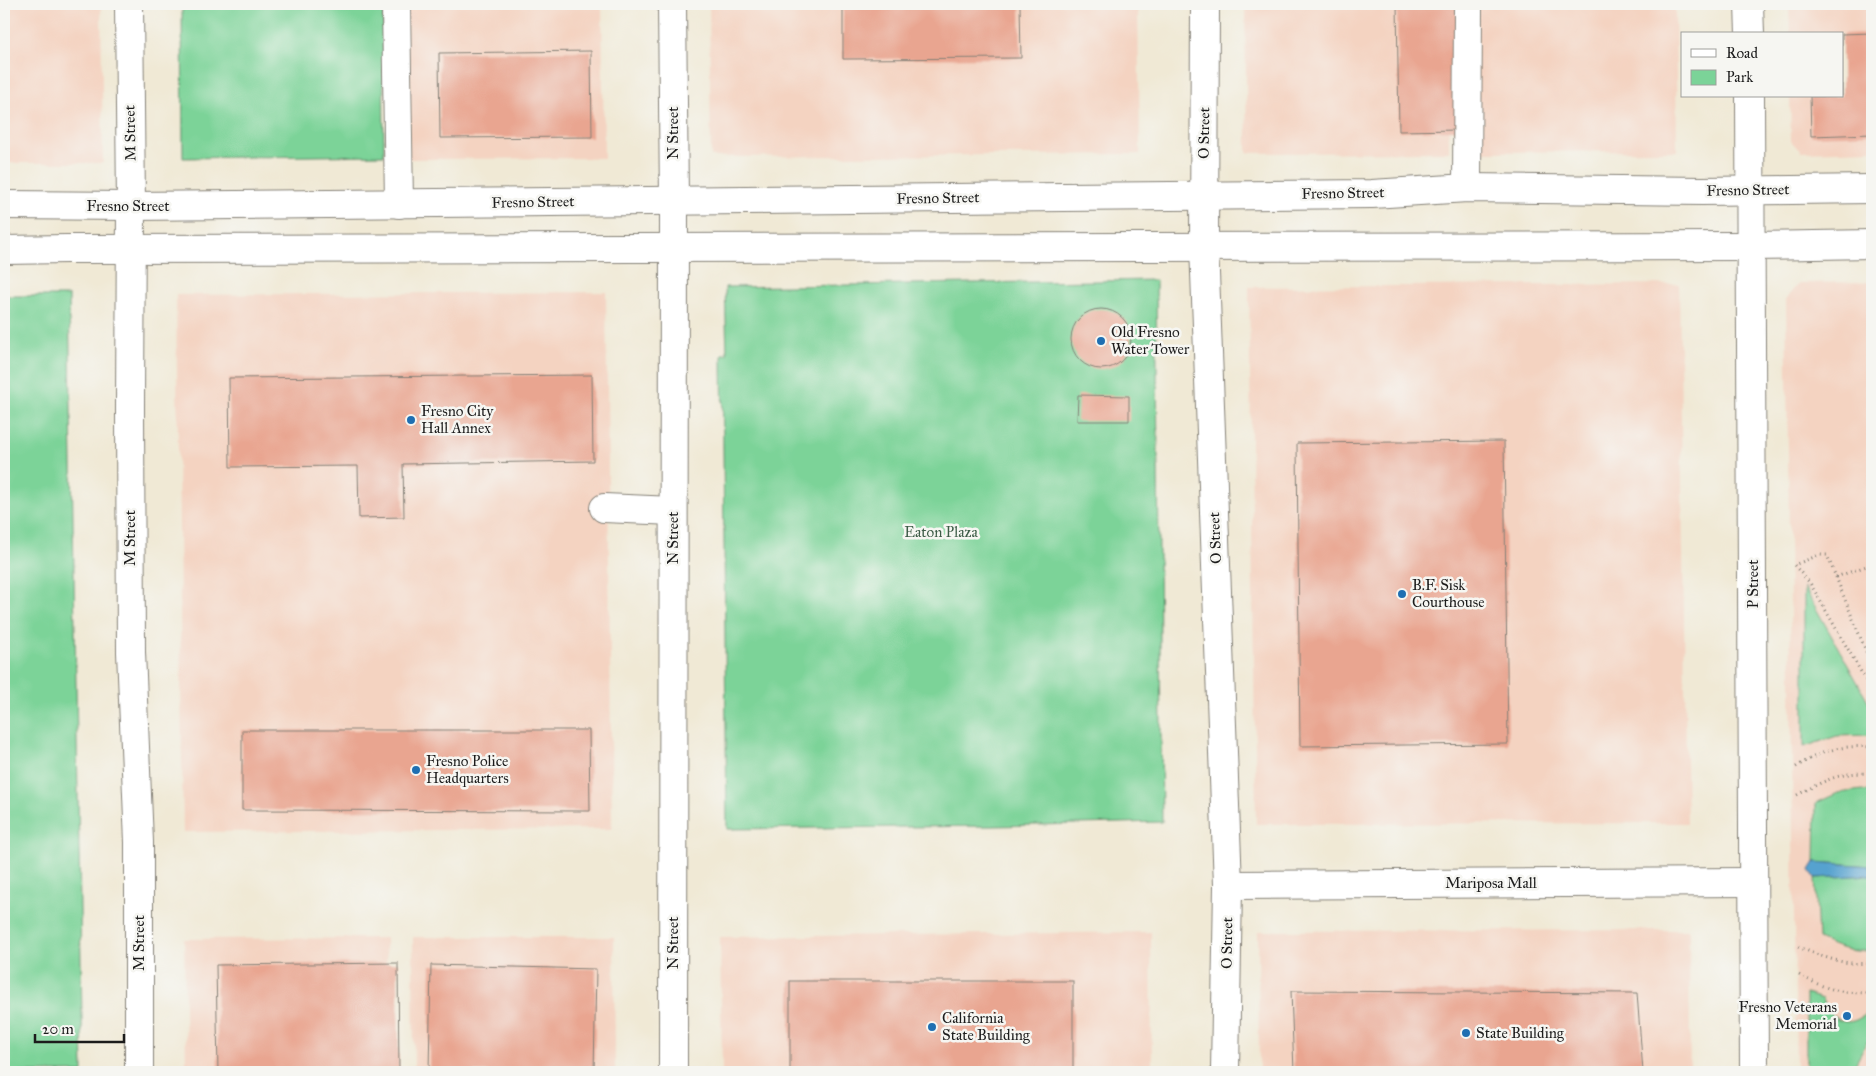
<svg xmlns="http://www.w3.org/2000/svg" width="1876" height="1076" viewBox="0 0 1876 1076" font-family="'IM FELL Great Primer',serif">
<rect width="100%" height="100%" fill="#f6f6f2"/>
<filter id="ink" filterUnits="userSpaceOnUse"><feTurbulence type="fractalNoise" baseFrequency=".02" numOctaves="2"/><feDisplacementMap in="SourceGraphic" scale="10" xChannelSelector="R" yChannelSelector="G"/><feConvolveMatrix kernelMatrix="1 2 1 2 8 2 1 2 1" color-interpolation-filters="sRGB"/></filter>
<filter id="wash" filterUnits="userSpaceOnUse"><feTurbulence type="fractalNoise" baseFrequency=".0096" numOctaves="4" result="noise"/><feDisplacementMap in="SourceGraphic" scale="20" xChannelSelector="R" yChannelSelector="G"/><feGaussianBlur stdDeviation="1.12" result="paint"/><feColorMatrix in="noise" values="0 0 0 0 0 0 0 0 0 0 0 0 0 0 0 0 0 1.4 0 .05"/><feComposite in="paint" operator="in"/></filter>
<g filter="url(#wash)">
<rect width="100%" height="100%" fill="#f0e9d5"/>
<g fill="#f4d3c1">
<polygon points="4,4 101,4 103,163 4,163"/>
<polygon points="401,4 602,4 604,158 403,159"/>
<polygon points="709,4 1138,4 1140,154 711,157"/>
<polygon points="1245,4 1447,4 1449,152 1247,153"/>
<polygon points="1474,4 1675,4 1677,151 1476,152"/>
<polygon points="1789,4 1872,4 1872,150 1801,152 1791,141 1790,96 1842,96 1842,34 1790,34"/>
<polygon points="1872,282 1872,1072 1796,1072 1786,298 1799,283"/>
<polygon points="1679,284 1687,823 1256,824 1249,287"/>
<polygon points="606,292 612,829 183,832 176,295"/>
<polygon points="1689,930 1690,1072 1259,1072 1258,931"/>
<polygon points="1151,932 1152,1072 722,1072 720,937"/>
<polygon points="413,937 614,937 615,1072 414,1072"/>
<polygon points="386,938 388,1072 186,1072 184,939"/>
</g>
<g fill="#7bd398" stroke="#4c785a">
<polygon points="182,4 383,4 384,155 183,158"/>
<polygon points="1156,280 1162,822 995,826 727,829 722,354 727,354 725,287"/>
<polygon points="4,296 69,296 83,1072 4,1072"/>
<polygon points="1804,587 1872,708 1872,735 1837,736 1804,747"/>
<polygon points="1862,790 1872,792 1872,866 1815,862 1816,803 1838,793"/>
<path d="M1872,875V950C1852,954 1836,947 1818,939L1815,878Z"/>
<path d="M1806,994L1823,999C1825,1004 1826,1010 1830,1013C1844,1030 1864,1020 1872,1005V1033L1851,1072H1806Z"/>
</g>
<polygon fill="#56a2cf" stroke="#395f76" points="1815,862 1872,866 1872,875 1815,878 1810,870"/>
<g id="blocks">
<g fill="#e9a590">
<polygon points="843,4 1020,4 1021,58 843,59"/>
<polygon points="1397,4 1457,4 1459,130 1399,131"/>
<polygon points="1872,33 1872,134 1811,136 1810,96 1842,96 1842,34"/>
<polygon points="591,51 592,137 440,138 439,53"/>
<circle cx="1101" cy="339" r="30"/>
<polygon points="592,375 593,461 403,464 404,517 359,518 358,466 230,467 229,378"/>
<polygon points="1078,395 1129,396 1129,421 1077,421"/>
<polygon points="1504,441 1508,744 1300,746 1297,443"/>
<polygon points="242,730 589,730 590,811 242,810"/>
<polygon points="398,963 399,1072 218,1072 216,965"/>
<polygon points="431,965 596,969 594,1072 429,1072"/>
<rect x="790" y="981" width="283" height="91"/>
<polygon points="1291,991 1637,993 1643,1072 1294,1072"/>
</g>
</g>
</g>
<g filter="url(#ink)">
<use href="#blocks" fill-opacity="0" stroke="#868278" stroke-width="1"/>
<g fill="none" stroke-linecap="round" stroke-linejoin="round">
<defs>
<g id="minor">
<polyline points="396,4 399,204"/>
<polyline points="672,4 674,201 673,1072"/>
<polyline points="1467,188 1468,4"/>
<polyline points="604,508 673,511"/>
<polyline points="1228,885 1753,882"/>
</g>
<g id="major">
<polyline points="129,4 131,206 130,408 131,652 139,842 139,1072"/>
<polyline points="1205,4 1204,246 1228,885 1225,1072"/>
<polyline points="1749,4 1750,34"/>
<polyline points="1750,96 1754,1072"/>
<polyline points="4,205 131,206 1372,194 1467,188 1702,191 1872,189"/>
<polyline points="4,250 67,249 1752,246 1872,244"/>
</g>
</defs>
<use href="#minor" stroke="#868278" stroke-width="30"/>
<use href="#major" stroke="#868278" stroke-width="30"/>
<g stroke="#868278" stroke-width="3" stroke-dasharray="1 4" stroke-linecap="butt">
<polyline points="1836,577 1872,564"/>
<polyline points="1872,666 1827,555 1819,555 1794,565 1810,583 1872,691"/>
<path d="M1796,767C1823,750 1840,745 1872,747"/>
<path d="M1797,795C1822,782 1842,770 1872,774"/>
<path d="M1798,947C1823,957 1845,966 1872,963"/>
<path d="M1799,975C1828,990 1839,993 1872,993"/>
<polyline points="1861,1072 1872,1053"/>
</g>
<use href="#minor" stroke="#fff" stroke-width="28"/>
<use href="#major" stroke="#fff" stroke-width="28"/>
</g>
</g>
<g fill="#1f6fb2" stroke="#f6f6f2" stroke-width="2">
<circle cx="1101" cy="341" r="5"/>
<circle cx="411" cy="420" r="5"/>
<circle cx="1402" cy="594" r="5"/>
<circle cx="416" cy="770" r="5"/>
<circle cx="1847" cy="1016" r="5"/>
<circle cx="932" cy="1027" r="5"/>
<circle cx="1466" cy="1033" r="5"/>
</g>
<g text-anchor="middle" stroke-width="5" stroke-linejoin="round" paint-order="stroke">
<g font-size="15" fill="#1c1c1c" stroke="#f6f6f2">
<text transform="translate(130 133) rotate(-91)" y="5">M Street</text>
<text transform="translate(673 133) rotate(-90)" y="5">N Street</text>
<text transform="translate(1204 133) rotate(-89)" y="5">O Street</text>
<text transform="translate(1748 190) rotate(-1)" y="5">Fresno Street</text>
<text transform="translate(1343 193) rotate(-1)" y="5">Fresno Street</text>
<text transform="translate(938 198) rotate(-1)" y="5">Fresno Street</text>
<text transform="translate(533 202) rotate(-1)" y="5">Fresno Street</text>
<text x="128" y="211">Fresno Street</text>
<text transform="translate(130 538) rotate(-90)" y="5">M Street</text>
<text transform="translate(673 538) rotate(-90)" y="5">N Street</text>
<text transform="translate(1215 538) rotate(-92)" y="5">O Street</text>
<text transform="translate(1753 584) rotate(-90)" y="5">P Street</text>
<text x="1491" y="888">Mariposa Mall</text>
<text transform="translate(139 943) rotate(-90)" y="5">M Street</text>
<text transform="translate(673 943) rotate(-90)" y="5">N Street</text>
<text transform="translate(1227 943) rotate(-89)" y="5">O Street</text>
</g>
<g font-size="15" fill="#1c1c1c" stroke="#f6f6f2" text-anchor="start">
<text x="1111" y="337">Old Fresno<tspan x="1111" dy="17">Water Tower</tspan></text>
<text x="421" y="416">Fresno City<tspan x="421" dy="17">Hall Annex</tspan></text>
<text x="1412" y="590">B.F. Sisk<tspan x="1412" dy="17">Courthouse</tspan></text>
<text x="426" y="766">Fresno Police<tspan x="426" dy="17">Headquarters</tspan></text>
<text x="1837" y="1012" text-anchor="end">Fresno Veterans<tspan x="1837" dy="17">Memorial</tspan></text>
<text x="942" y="1023">California<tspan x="942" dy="17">State Building</tspan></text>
<text x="1476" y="1038">State Building</text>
</g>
<g font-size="15" fill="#3d5c47" stroke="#f6f6f2">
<text x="941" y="537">Eaton Plaza</text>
</g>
</g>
<rect width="1876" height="1076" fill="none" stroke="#f6f6f2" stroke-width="20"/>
<rect x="1681" y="32" width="162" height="65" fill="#f6f6f2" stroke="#9f9f9c"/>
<rect x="1691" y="49" width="25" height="8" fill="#ffffff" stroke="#9f9f9c"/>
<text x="1726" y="58" font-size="15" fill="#1c1c1c">Road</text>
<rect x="1691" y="70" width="25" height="15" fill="#7bd398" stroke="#9f9f9c"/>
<text x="1726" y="82" font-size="15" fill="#1c1c1c">Park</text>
<path d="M35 1034v8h89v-8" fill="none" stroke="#1c1c1c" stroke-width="2.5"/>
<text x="42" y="1034" font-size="15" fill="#1c1c1c" stroke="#f6f6f2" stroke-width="4" paint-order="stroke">20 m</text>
</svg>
